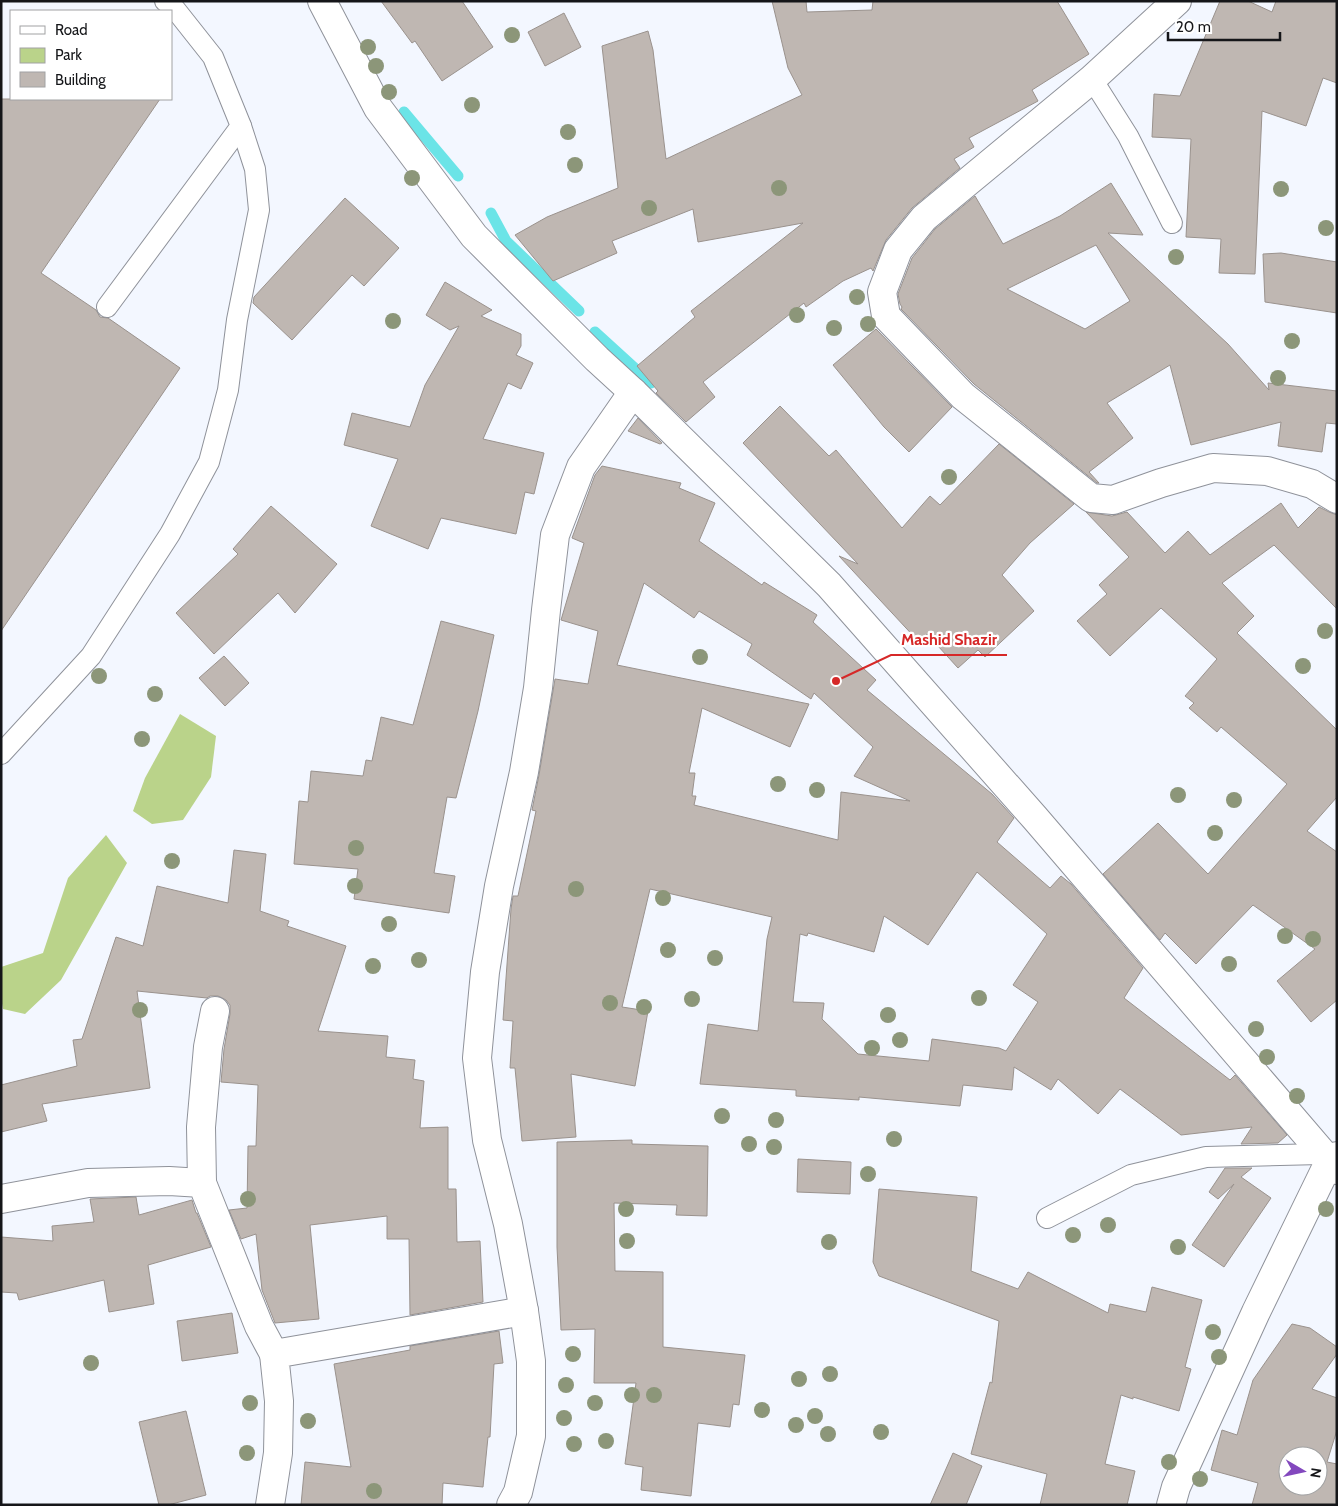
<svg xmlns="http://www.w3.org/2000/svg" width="1338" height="1506" viewBox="0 0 1338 1506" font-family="Cabin,sans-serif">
<rect width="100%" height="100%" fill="#f3f7ff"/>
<g fill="#bad38a">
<polygon points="180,714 216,736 211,777 183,820 152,824 133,811 145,778"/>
<polygon points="106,835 127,863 61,980 25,1014 3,1009 1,998 1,967 43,953 68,878"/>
</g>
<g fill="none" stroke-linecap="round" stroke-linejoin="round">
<g stroke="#6be4e7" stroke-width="11">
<polyline points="404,112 458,176"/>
<polyline points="491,213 506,241 579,311"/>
<polyline points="595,332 651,383"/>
</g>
</g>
<g fill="#bfb7b2" stroke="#9a928d" fill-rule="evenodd">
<polygon points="381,1 462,1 493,47 442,81 415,41 412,43"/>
<polygon points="772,1 806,1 807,12 872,10 873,1 1057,1 1089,54 1032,90 1038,101 969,138 974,147 954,159 960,168 912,208 886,240 873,271 871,268 843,281 806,307 804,303 703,382 715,397 686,422 656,393 658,391 637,366 695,317 691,311 803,223 698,242 693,209 612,241 617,253 553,281 515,235 547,217 618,188 602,46 648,31 653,50 666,159 802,95 788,68"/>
<polygon points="1220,1 1248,1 1272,12 1276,1 1337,1 1337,83 1323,78 1306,126 1262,111 1255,274 1219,273 1221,239 1186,237 1191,139 1152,137 1154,94 1180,96"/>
<polygon points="564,13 581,47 545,66 528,32"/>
<polygon points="1,99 160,99 41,273 96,310 100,317 108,318 180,368 1,631"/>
<path d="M1111,183L1143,235L1108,233L1228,344L1269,390L1268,383L1337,391V424L1326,423L1322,452L1278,446L1281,422L1191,445L1170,365L1107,403L1133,438L1089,472L1099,483H1097L974,384L901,309L902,307L900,304L898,294L912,258L935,229L975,196L1003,244L1060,216ZM1096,245L1130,301L1085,329L1007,289Z"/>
<polygon points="345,198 399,248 364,286 352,275 292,340 253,303 254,297"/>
<polygon points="1281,253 1337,262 1337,313 1265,302 1263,254"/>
<polygon points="445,282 492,310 481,316 521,334 521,346 516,355 533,363 521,389 508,383 483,439 544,453 534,494 525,492 516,534 441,518 428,549 371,526 398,459 344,445 352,413 410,427 425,385 459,326 450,330 426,315"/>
<polygon points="876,329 952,407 909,452 884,427 833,365"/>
<polygon points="780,406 829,456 836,450 902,528 930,496 940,505 999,444 1074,504 1030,543 1002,575 1034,611 985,657 978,650 958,668 927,634 919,642 839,556 858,564 743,443"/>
<polygon points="638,418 662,443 660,444 628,431"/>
<path d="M602,466L681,483L679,488L715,503L699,541L762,585L764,582L817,615L813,622L876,680L867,690L992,794L1014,818L997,842L1050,888L1061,876L1071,884L1143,968L1124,998L1230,1080L1235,1075L1287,1135L1278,1143L1241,1144L1252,1127L1181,1135L1120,1089L1098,1114L1058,1079L1051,1090L1014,1067L1012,1090L963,1085L960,1106L859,1097V1100L796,1096V1090L700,1084L708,1024L758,1031L767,939L772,917L650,889L622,1007L648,1011L635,1086L571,1074L576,1137L522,1141L515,1068H510L513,1021L503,1020L511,909L513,896H518L536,811L532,810L539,775L555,679L588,684L598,631L561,620L584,543L572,538L595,475ZM644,583L694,618L699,611L752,644L747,655L811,699L814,693L873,747L854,776L910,801L841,792L838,840L694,805L696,796H692L695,773H689L702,708L790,747L809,704L617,665ZM977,872L1047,934L1013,985L1038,1002L1006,1051L999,1048L932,1039L929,1061L858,1054L822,1019L824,1003L793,1002L800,934L807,936L808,933L874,952L884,916L928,945Z"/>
<polygon points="1281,503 1298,528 1319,507 1329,512 1337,515 1337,609 1274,545 1222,583 1254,616 1237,633 1337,730 1337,797 1307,831 1337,852 1337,1000 1311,1022 1277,981 1315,949 1253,905 1196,964 1165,933 1160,940 1103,874 1158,823 1208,874 1287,784 1221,727 1217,732 1189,708 1194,703 1185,696 1217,659 1161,608 1110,656 1077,621 1107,594 1099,585 1129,557 1086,512 1112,516 1127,512 1165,553 1188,531 1210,555"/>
<polygon points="271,506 337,564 295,613 278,593 214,654 176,613 238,554 233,549"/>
<polygon points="441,621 494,635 478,711 456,798 447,797 434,873 455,876 449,913 354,899 358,869 294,864 299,801 308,802 311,771 363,776 366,760 372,761 381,717 413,725"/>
<polygon points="224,656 249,683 225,706 199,678"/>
<polygon points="234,850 266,854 260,911 289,921 287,926 346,946 318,1031 388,1036 386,1057 415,1060 413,1079 424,1081 420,1128 448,1127 448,1189 456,1189 457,1242 480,1241 483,1302 410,1315 409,1239 387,1239 387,1216 310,1225 319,1319 275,1323 262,1290 256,1234 241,1239 229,1210 247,1208 248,1146 256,1146 258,1085 221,1082 224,1049 230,1014 230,1005 226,1000 218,996 210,996 207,998 137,991 150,1088 42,1104 47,1121 1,1132 1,1085 77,1066 73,1040 82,1039 116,937 143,946 157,886 228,903"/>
<polygon points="632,1140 632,1144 708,1146 707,1216 676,1215 677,1205 614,1203 615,1271 663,1272 663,1347 745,1355 739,1405 733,1404 730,1427 698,1423 691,1496 641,1490 643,1467 625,1464 636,1383 594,1383 595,1329 561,1330 557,1247 557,1142"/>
<polygon points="798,1159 851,1162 850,1194 797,1192"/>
<polygon points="1225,1168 1252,1168 1241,1177 1271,1198 1224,1267 1192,1245 1234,1184 1218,1199 1209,1192"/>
<polygon points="879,1189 977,1197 971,1271 1018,1289 1028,1272 1108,1313 1110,1304 1146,1312 1152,1287 1202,1300 1185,1367 1191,1369 1179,1411 1133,1397 1133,1399 1121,1395 1105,1464 1135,1471 1127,1505 1040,1505 1047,1474 971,1454 990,1382 992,1383 999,1321 879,1276 873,1262"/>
<polygon points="136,1197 139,1215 192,1200 196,1213 197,1213 211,1247 148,1265 154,1304 109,1312 104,1280 19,1300 17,1293 1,1292 1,1237 53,1241 52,1226 94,1222 90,1199"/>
<polygon points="232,1313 238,1353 182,1361 177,1321"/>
<path d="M1292,1324L1310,1328L1337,1347V1354L1312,1389L1337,1398V1430L1327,1462L1337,1464V1505H1252L1258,1483L1211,1470L1222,1430L1237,1435L1253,1380ZM1288,1456H1318V1486H1288Z"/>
<polygon points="499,1331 503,1363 494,1364 490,1437 488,1437 483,1487 443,1483 442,1505 301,1505 305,1462 351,1467 334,1364 410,1350 410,1346"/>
<polygon points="186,1411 206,1495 168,1505 159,1505 139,1422"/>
<polygon points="953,1453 982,1466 966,1505 930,1505"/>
</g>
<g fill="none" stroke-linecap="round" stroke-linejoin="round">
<defs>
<g id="service">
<polyline points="1092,79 1128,136 1172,223"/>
<polyline points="107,307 241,126 213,57 175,9 165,1"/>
<polyline points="1,754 91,656 170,534 209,462 228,390 237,320 259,210 255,169 241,126"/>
<polyline points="1047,1218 1131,1175 1206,1157 1321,1154"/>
</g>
<g id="minor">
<polyline points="322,1 378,108 474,236 597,359 633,392 829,585 1035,818 1337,1170"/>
<polyline points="1177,1 1092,79 924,218 898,250 882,292 886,316 963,396 1091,498 1113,500 1161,483 1213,468 1267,471 1312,484 1337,499"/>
<polyline points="202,1183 201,1127 208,1047 215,1011"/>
<polyline points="1,1199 88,1183 169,1181 202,1183 259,1326 274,1354"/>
<polyline points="270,1505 278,1453 279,1401 274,1354 524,1311"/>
<polyline points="511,1505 518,1492 531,1436 531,1361 524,1311 508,1224 487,1140 477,1058 485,972 499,886 524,772 538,688 546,610 555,535 581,467 633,392"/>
<polyline points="1171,1505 1176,1487 1256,1312 1329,1162 1337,1156"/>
</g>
</defs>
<use href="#service" stroke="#8f929a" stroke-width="22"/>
<use href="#minor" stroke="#8f929a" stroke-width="30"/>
<use href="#service" stroke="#fff" stroke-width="20"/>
<use href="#minor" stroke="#fff" stroke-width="28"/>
</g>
<g fill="#8c9679">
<circle cx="512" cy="35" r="8"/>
<circle cx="368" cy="47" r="8"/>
<circle cx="376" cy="66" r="8"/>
<circle cx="389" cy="92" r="8"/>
<circle cx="472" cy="105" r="8"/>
<circle cx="568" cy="132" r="8"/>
<circle cx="575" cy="165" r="8"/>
<circle cx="412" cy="178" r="8"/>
<circle cx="779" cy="188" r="8"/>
<circle cx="1281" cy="189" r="8"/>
<circle cx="649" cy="208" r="8"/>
<circle cx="1326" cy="228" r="8"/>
<circle cx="1176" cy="257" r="8"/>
<circle cx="857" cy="297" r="8"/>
<circle cx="797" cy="315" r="8"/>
<circle cx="393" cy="321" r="8"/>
<circle cx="868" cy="324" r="8"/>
<circle cx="834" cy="328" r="8"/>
<circle cx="1292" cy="341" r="8"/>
<circle cx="1278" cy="378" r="8"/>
<circle cx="949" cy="477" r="8"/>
<circle cx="1325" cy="631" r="8"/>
<circle cx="700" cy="657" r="8"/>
<circle cx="1303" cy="666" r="8"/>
<circle cx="99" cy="676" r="8"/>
<circle cx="155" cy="694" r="8"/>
<circle cx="142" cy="739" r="8"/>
<circle cx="778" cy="784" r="8"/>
<circle cx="817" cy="790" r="8"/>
<circle cx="1178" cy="795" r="8"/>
<circle cx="1234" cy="800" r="8"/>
<circle cx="1215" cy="833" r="8"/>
<circle cx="356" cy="848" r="8"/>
<circle cx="172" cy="861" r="8"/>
<circle cx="355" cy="886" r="8"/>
<circle cx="576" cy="889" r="8"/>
<circle cx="663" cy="898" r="8"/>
<circle cx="389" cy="924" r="8"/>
<circle cx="1285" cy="936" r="8"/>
<circle cx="1313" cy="939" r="8"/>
<circle cx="668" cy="950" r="8"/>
<circle cx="715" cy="958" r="8"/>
<circle cx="419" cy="960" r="8"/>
<circle cx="1229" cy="964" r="8"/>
<circle cx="373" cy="966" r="8"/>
<circle cx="979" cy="998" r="8"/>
<circle cx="692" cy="999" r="8"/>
<circle cx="610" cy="1003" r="8"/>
<circle cx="644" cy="1007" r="8"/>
<circle cx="140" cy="1010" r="8"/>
<circle cx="888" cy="1015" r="8"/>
<circle cx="1256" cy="1029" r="8"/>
<circle cx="900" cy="1040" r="8"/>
<circle cx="872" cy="1048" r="8"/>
<circle cx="1267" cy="1057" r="8"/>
<circle cx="1297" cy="1096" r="8"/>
<circle cx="722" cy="1116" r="8"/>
<circle cx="776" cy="1120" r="8"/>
<circle cx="894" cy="1139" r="8"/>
<circle cx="749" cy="1144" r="8"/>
<circle cx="774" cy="1147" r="8"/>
<circle cx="868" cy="1174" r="8"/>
<circle cx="248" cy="1199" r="8"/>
<circle cx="626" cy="1209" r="8"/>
<circle cx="1326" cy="1209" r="8"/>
<circle cx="1108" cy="1225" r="8"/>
<circle cx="1073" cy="1235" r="8"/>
<circle cx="627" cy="1241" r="8"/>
<circle cx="829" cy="1242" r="8"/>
<circle cx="1178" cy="1247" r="8"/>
<circle cx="1213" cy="1332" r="8"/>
<circle cx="573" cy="1354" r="8"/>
<circle cx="1219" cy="1357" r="8"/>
<circle cx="91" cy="1363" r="8"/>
<circle cx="830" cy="1374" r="8"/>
<circle cx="799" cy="1379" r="8"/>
<circle cx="566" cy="1385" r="8"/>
<circle cx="632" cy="1395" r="8"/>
<circle cx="654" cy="1395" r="8"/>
<circle cx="250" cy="1403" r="8"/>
<circle cx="595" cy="1403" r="8"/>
<circle cx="762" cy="1410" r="8"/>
<circle cx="815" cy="1416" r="8"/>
<circle cx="564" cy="1418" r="8"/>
<circle cx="308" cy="1421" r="8"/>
<circle cx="796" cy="1425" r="8"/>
<circle cx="881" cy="1432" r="8"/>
<circle cx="828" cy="1434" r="8"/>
<circle cx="606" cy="1441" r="8"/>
<circle cx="574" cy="1444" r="8"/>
<circle cx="247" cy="1453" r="8"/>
<circle cx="1169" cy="1462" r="8"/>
<circle cx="1200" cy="1479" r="8"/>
<circle cx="374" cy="1491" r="8"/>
</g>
<path fill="none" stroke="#d62828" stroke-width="2" d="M836 681L891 655H1007"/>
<circle fill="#d62828" stroke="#fff" stroke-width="2" cx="836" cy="681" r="5"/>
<g font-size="16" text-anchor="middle" font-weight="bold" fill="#d62828" stroke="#fff" stroke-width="4.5" stroke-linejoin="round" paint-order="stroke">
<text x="949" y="645">Mashid Shazir</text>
</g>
<rect width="1338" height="1506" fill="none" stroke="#151619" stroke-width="5"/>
<rect x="10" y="10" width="162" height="90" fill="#ffffff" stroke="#a1a2a3"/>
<rect x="20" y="26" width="25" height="8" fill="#ffffff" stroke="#a1a2a3"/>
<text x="55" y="35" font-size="15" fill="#151619">Road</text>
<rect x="20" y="48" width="25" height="15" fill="#bad38a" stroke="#a1a2a3"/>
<text x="55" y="60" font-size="15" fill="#151619">Park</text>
<rect x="20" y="72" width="25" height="15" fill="#bfb7b2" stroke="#a1a2a3"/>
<text x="55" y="85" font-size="15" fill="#151619">Building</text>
<g transform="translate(1303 1471) rotate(99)"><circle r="24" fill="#ffffff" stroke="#a1a2a3"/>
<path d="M0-4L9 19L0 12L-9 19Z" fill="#8348be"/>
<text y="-8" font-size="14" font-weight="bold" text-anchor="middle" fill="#151619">N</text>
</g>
<path d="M1168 32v8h112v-8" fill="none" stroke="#151619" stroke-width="2.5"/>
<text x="1176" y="32" font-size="15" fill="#151619" stroke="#ffffff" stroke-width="4" paint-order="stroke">20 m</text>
</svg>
